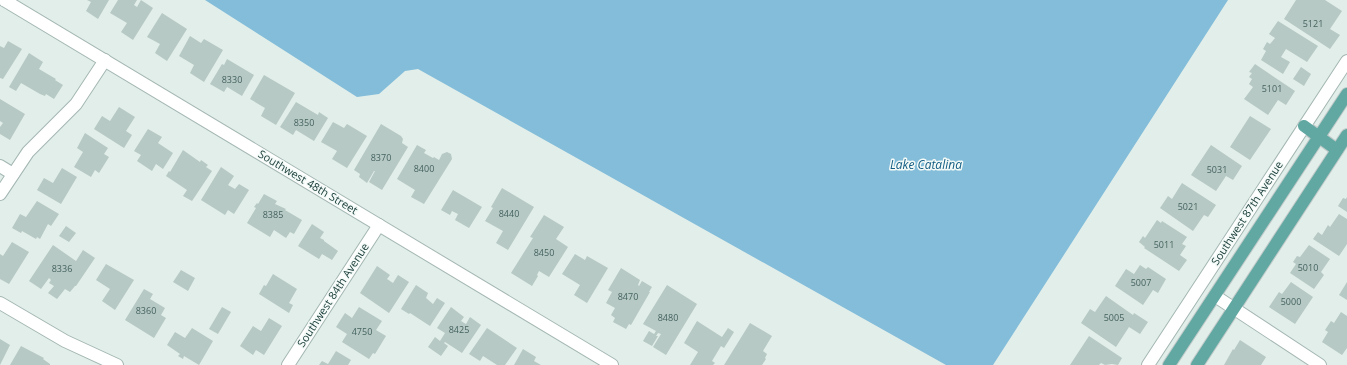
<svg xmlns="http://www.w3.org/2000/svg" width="1347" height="365" viewBox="0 0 1347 365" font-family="'Open Sans',sans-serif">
<rect width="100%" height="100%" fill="#e2eeea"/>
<polygon fill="#83bdd9" points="205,0 1228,0 993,365 946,365 418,69 405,71 379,94 357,97"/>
<g fill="#b7c9c4">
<polygon points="87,0 109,0 98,19 86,11 91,2"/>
<polygon points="118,0 137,0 134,5 137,7 141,0 153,8 133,40 121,32 127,23 110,13"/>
<polygon points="1296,0 1325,0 1342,11 1330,29 1340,35 1330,49 1284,19"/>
<polygon points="162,13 187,29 167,61 155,53 160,44 147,37"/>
<polygon points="1278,21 1318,46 1307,62 1286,49 1281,57 1290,62 1283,74 1261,60 1266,51 1263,49 1267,42 1270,44 1275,38 1269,34"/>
<polygon points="190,36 201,43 204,39 223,50 204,82 190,73 194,65 179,56"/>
<polygon points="8,41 22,49 3,79 0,78 0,46 4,48"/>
<polygon points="29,53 43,62 39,69 56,79 55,80 63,85 54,99 46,94 45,96 40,94 21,83 16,91 9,87"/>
<polygon points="227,59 254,75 242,96 227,87 224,92 210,84 222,64 224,65"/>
<polygon points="1255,64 1295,91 1286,105 1278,100 1268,115 1244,99 1253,87 1249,84 1252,79 1249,77 1252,73 1249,72"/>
<polygon points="1301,67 1311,74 1304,86 1293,79"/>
<polygon points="264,75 295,93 276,125 261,116 265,108 250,99"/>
<polygon points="0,99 25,114 10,140 0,134 0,127 3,123 0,121"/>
<polygon points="296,102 318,115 319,112 328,118 314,141 296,130 293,135 280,127"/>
<polygon points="119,107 135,117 126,131 132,135 124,148 94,129 102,116 110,121"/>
<polygon points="1250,116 1271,129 1250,160 1230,147"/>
<polygon points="333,122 344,128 347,124 367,136 347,168 332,159 337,151 321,142"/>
<polygon points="381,124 401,136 403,139 402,143 408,147 382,190 369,182 375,171 374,171 367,183 359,177 360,174 354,170"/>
<polygon points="148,129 162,137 158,143 173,153 163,169 156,164 152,171 137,161 141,155 134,151"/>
<polygon points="85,133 108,148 104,154 109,157 99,173 95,170 91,177 74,167 83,152 77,148"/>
<polygon points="417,145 426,150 424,153 433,158 434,157 439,160 442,154 447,152 451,154 452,159 424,204 411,197 415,190 397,179"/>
<polygon points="1211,145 1242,166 1233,180 1226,176 1216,191 1191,175"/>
<polygon points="183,150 200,162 201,160 208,165 206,167 212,171 192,201 183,196 187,190 166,176 169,171 170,172"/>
<polygon points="221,167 234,176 228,185 235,189 239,184 249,190 234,214 228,210 225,215 201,200"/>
<polygon points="62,168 77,177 61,204 37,190 44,178 53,183"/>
<polygon points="1182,183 1216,205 1208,217 1204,215 1193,231 1160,208 1168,196 1172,199"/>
<polygon points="502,188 534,207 508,250 496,243 503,231 485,221 493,208 491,207"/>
<polygon points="453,190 482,207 469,228 455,220 458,214 452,211 450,215 441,210"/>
<polygon points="264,194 277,201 275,204 286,209 285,210 302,220 294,234 290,232 286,238 274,230 270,237 247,223 256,208 254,207 257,203 258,204"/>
<polygon points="1347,197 1347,212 1338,206 1343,198 1346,199"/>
<polygon points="37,201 59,214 51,226 48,224 40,239 37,237 36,239 22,231 21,233 12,228 20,214 26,217"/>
<polygon points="1339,214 1347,219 1347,244 1339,256 1313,239 1318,232 1322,235 1328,225 1330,227"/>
<polygon points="544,215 564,227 556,239 568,247 549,277 539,271 537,275 538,276 532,286 511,273 533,238 530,237"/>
<polygon points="1157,220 1161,223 1162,221 1187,237 1182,244 1186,246 1180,255 1187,260 1179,271 1144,248 1145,247 1139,242 1143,236 1145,238"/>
<polygon points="312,224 324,232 320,238 324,240 324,241 338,251 332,260 322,254 319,259 298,246"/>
<polygon points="66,226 76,233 69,242 59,236"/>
<polygon points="12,242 29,252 9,284 0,279 0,254 3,256"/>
<polygon points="53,245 76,261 83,250 95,258 76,286 75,286 70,292 65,289 57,299 48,293 54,286 49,283 51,280 49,278 41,289 29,281"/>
<polygon points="1309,245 1330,259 1321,272 1324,275 1314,289 1290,273 1296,264 1293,262 1297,256 1300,257"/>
<polygon points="575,254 585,260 587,256 608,268 587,303 574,295 580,285 562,274"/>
<polygon points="106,264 134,280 115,310 102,301 110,289 96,280"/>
<polygon points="1140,265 1146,269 1148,267 1166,279 1158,293 1153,290 1143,305 1115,286 1126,269 1134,274"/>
<polygon points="377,266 390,275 387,279 393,283 398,275 409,282 389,313 360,293"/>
<polygon points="621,268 640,280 638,285 639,286 642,281 652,287 649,292 650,292 631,325 629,324 626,329 613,322 615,318 611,315 615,308 606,303 612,292 608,290"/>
<polygon points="181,270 195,278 188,291 173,282"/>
<polygon points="273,274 297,289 289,303 293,305 289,313 259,294 264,285 266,286"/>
<polygon points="1291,282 1313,297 1295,324 1269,307 1279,292 1282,294"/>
<polygon points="1347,282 1347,300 1339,295"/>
<polygon points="416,285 428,293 426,298 433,304 437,298 445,303 430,326 410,313 409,314 401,309"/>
<polygon points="667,285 697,304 666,355 653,347 661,334 658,333 656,336 658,336 652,346 643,341 649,331 654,334 656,331 643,324"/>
<polygon points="144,289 153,294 150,299 165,308 161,315 166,318 154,338 125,320"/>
<polygon points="1106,296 1133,315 1134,313 1148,322 1140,334 1129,327 1116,347 1081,323 1090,309 1095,312"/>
<polygon points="222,307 231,312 218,334 209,329"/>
<polygon points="359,307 382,321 376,330 386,336 375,354 373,353 369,359 342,342 347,334 336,327 345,313 352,318"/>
<polygon points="451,307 464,317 461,321 466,324 470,317 481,325 462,353 445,342 444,343 448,346 441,356 428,347 435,337 440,341 445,333 437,328"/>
<polygon points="1341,312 1347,316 1347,348 1342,355 1322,342 1328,332 1325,330 1331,321 1334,323"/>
<polygon points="269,318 282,326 264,355 256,350 253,355 240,346 253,326 261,331"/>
<polygon points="697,321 722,337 728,328 734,332 724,348 721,346 712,361 715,363 713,365 690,365 698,352 684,343"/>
<polygon points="750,323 772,336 763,351 767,354 765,358 766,359 762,365 724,365"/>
<polygon points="192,328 213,341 199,365 184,356 183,359 178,356 180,354 167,345 175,332 185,338"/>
<polygon points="487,328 517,348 505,365 497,365 483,356 480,361 469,354"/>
<polygon points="1089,336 1122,358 1118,365 1112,364 1105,365 1101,363 1099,365 1070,365"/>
<polygon points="0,339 10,345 0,365"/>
<polygon points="1240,340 1266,357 1261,365 1224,365 1233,349 1234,350"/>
<polygon points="21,346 44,358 43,359 50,364 50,365 10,365"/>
<polygon points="523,349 536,357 534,361 541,365 514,365"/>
<polygon points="336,351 351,360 348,365 319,365 322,361 328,364"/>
</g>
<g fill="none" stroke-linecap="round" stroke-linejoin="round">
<defs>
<g id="minor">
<polyline points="4,0 612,365"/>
<polyline points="0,166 13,174"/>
<polyline points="0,194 28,152 76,104 105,60"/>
<polyline points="1215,296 1320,365"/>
<polyline points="0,303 65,341 117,365"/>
<polyline points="288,365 379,225"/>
<polyline points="1148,365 1347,61"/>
</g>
<g id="major">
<polyline points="1304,126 1337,150"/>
<polyline points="1169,365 1347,94"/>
<polyline points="1197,365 1347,135"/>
</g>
</defs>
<use href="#minor" stroke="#a4b7b3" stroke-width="14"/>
<use href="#major" stroke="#c0cac9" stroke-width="14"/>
<use href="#minor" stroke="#fff" stroke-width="12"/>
<use href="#major" stroke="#61a8a2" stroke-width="12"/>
</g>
<g text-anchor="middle" stroke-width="3" stroke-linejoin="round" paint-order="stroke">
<g font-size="9" fill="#456360">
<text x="1313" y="27">5121</text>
<text x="232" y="83">8330</text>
<text x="1272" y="92">5101</text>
<text x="304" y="126">8350</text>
<text x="381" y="161">8370</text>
<text x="424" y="172">8400</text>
<text x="1217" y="173">5031</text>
<text x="1188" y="210">5021</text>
<text x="509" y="217">8440</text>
<text x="273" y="218">8385</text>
<text x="1164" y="248">5011</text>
<text x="544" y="256">8450</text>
<text x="1308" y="271">5010</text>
<text x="62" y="272">8336</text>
<text x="1141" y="286">5007</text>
<text x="628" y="300">8470</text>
<text x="1291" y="305">5000</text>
<text x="146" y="314">8360</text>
<text x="668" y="321">8480</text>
<text x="1114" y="321">5005</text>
<text x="459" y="333">8425</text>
<text x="362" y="335">4750</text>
</g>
<g font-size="11" fill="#1f413e" stroke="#f3faf7">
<text transform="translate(308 182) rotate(31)" y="4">Southwest 48th Street</text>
<text transform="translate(1247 213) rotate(-57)" y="4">Southwest 87th Avenue</text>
<text transform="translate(333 295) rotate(-57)" y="4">Southwest 84th Avenue</text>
</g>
<g font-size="12" font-style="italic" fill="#125d84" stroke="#f3faf7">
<text x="926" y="169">Lake Catalina</text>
</g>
</g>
</svg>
